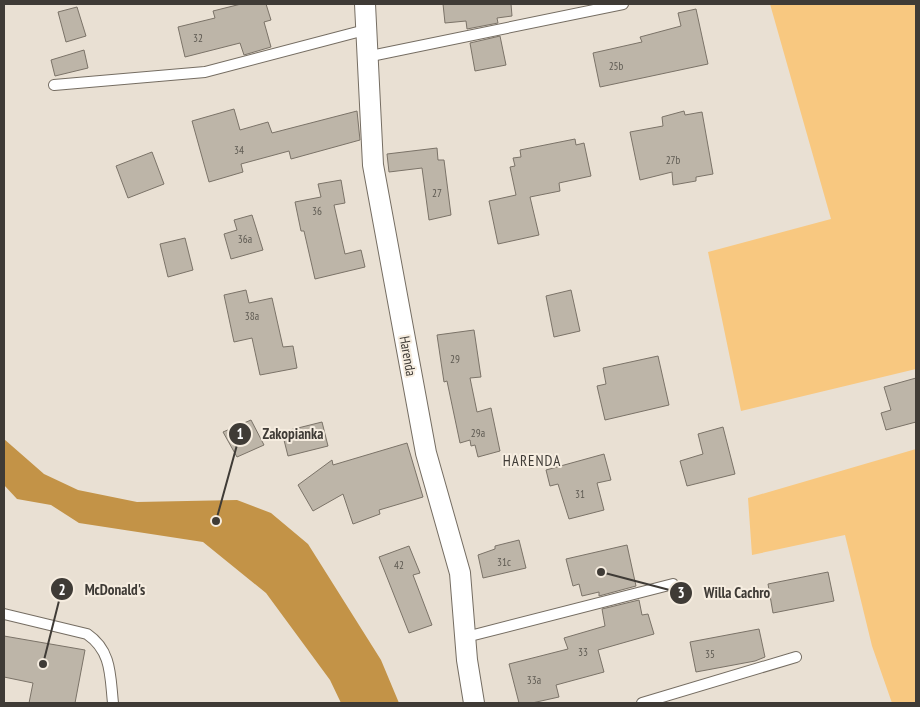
<svg xmlns="http://www.w3.org/2000/svg" width="920" height="707" viewBox="0 0 920 707" font-family="'PT Sans Narrow',sans-serif">
<rect width="100%" height="100%" fill="#e9e0d3"/>
<g fill="#f8c880">
<polygon points="770,4 916,4 916,369 741,411 708,252 831,219"/>
<polygon points="916,449 916,703 892,703 872,646 845,535 752,555 748,498"/>
</g>
<polygon fill="#c39347" points="4,439 44,474 78,490 137,502 237,500 271,513 308,544 381,660 399,703 341,703 330,680 266,593 203,542 79,523 51,505 17,499 4,485"/>
<g fill="#bdb5a8" stroke="#7b7368">
<polygon points="241,4 266,4 271,20 264,22 271,47 244,55 240,43 185,57 178,27 215,18 213,11"/>
<polygon points="443,4 511,4 512,16 497,18 498,23 467,29 466,21 445,23"/>
<polygon points="77,7 86,36 66,42 58,12"/>
<polygon points="696,9 708,64 600,87 593,53 642,42 640,37 681,26 678,13"/>
<polygon points="500,36 506,65 475,71 470,43"/>
<polygon points="84,50 88,68 55,76 51,60"/>
<polygon points="234,109 240,130 268,122 272,133 357,111 360,140 291,159 289,151 241,164 243,172 209,182 192,121"/>
<polygon points="684,111 685,115 702,112 713,174 696,177 696,181 673,185 672,172 640,180 630,132 663,126 662,117"/>
<polygon points="575,139 576,145 584,143 591,176 559,183 560,191 530,197 539,235 498,244 489,201 516,195 510,167 515,166 513,158 521,157 520,150"/>
<polygon points="437,148 438,160 444,160 451,215 429,220 422,168 389,172 387,154"/>
<polygon points="152,152 164,184 128,198 116,166"/>
<polygon points="341,180 345,203 334,205 345,254 361,250 365,267 315,279 304,231 301,231 295,202 321,197 318,184"/>
<polygon points="252,215 263,250 231,259 224,234 237,230 234,220"/>
<polygon points="185,238 193,270 168,277 160,244"/>
<polygon points="246,290 249,303 272,298 283,347 293,346 297,368 260,375 252,338 234,342 224,295"/>
<polygon points="571,290 580,331 554,337 546,296"/>
<polygon points="474,330 481,377 470,378 477,412 491,408 500,451 478,457 475,445 471,446 470,440 460,443 447,381 444,382 437,335"/>
<polygon points="658,356 669,405 605,420 597,386 606,384 603,368"/>
<polygon points="916,378 916,422 886,430 881,413 891,410 884,387"/>
<polygon points="251,420 264,445 237,457 223,432"/>
<polygon points="322,422 328,446 288,456 282,432"/>
<polygon points="723,427 735,474 687,486 680,461 703,454 698,434"/>
<polygon points="407,443 423,497 379,510 380,514 353,524 343,494 313,511 298,485 332,460 333,465"/>
<polygon points="604,454 611,480 597,483 604,510 569,519 558,484 550,486 546,470"/>
<polygon points="519,540 526,568 483,578 478,555 495,549 495,546"/>
<polygon points="627,545 636,586 599,596 599,592 582,596 579,584 573,586 566,559"/>
<polygon points="409,546 420,573 413,575 432,625 409,633 379,557"/>
<polygon points="828,572 834,601 773,613 768,584"/>
<polygon points="639,600 642,615 648,614 654,634 598,650 604,672 556,685 559,697 532,703 519,703 509,664 568,649 564,638 605,626 602,609"/>
<polygon points="759,629 765,657 755,661 696,672 690,642"/>
<polygon points="4,636 85,650 75,703 29,703 33,683 4,677"/>
</g>
<g fill="none" stroke-linecap="round" stroke-linejoin="round">
<defs>
<g id="service">
<polyline points="366,57 623,4"/>
<polyline points="54,85 205,72 365,30"/>
<path d="M4,614L87,634C112,651 110,676 113,703"/>
<polyline points="466,637 673,584"/>
<polyline points="642,703 796,657"/>
</g>
<polyline id="minor" points="365,4 373,165 426,453 460,573 467,660 474,703"/>
</defs>
<use href="#service" stroke="#756d62" stroke-width="12"/>
<use href="#minor" stroke="#756d62" stroke-width="22"/>
<use href="#service" stroke="#fff" stroke-width="10"/>
<use href="#minor" stroke="#fff" stroke-width="20"/>
</g>
<g text-anchor="middle" stroke-width="4" stroke-linejoin="round" paint-order="stroke">
<g font-size="11" fill="#5e5a52">
<text x="198" y="42">32</text>
<text x="616" y="70">25b</text>
<text x="239" y="154">34</text>
<text x="673" y="164">27b</text>
<text x="437" y="197">27</text>
<text x="317" y="215">36</text>
<text x="245" y="243">36a</text>
<text x="252" y="320">38a</text>
<text x="455" y="363">29</text>
<text x="478" y="437">29a</text>
<text x="580" y="498">31</text>
<text x="504" y="566">31c</text>
<text x="399" y="569">42</text>
<text x="583" y="656">33</text>
<text x="710" y="658">35</text>
<text x="534" y="684">33a</text>
</g>
<g font-size="14" fill="#3f3b36" stroke="#f6ede0">
<text transform="translate(408 356) rotate(80)" y="5">Harenda</text>
</g>
<g font-size="15" letter-spacing="1" fill="#3f3b36" stroke="#f6ede0">
<text x="532" y="466">HARENDA</text>
</g>
</g>
<path fill="none" stroke="#3f3b36" stroke-width="2" d="M216 521L240 434M43 664L62 589M601 572L681 593"/>
<g fill="#3f3b36" stroke="#f6ede0" stroke-width="2">
<circle cx="216" cy="521" r="5"/>
<circle cx="43" cy="664" r="5"/>
<circle cx="601" cy="572" r="5"/>
<circle cx="240" cy="434" r="12"/>
<circle cx="62" cy="589" r="12"/>
<circle cx="681" cy="593" r="12"/>
</g>
<g font-size="15" text-anchor="middle" font-weight="bold" fill="#fff">
<text x="240" y="439">1</text>
<text x="62" y="595">2</text>
<text x="681" y="598">3</text>
</g>
<g font-size="15" text-anchor="middle" font-weight="bold" fill="#3f3b36" stroke="#f6ede0" stroke-width="4" stroke-linejoin="round" paint-order="stroke">
<text x="293" y="439">Zakopianka</text>
<text x="115" y="595">McDonald's</text>
<text x="737" y="598">Willa Cachro</text>
</g>
<rect width="920" height="707" fill="none" stroke="#3f3b36" stroke-width="10"/>
</svg>
